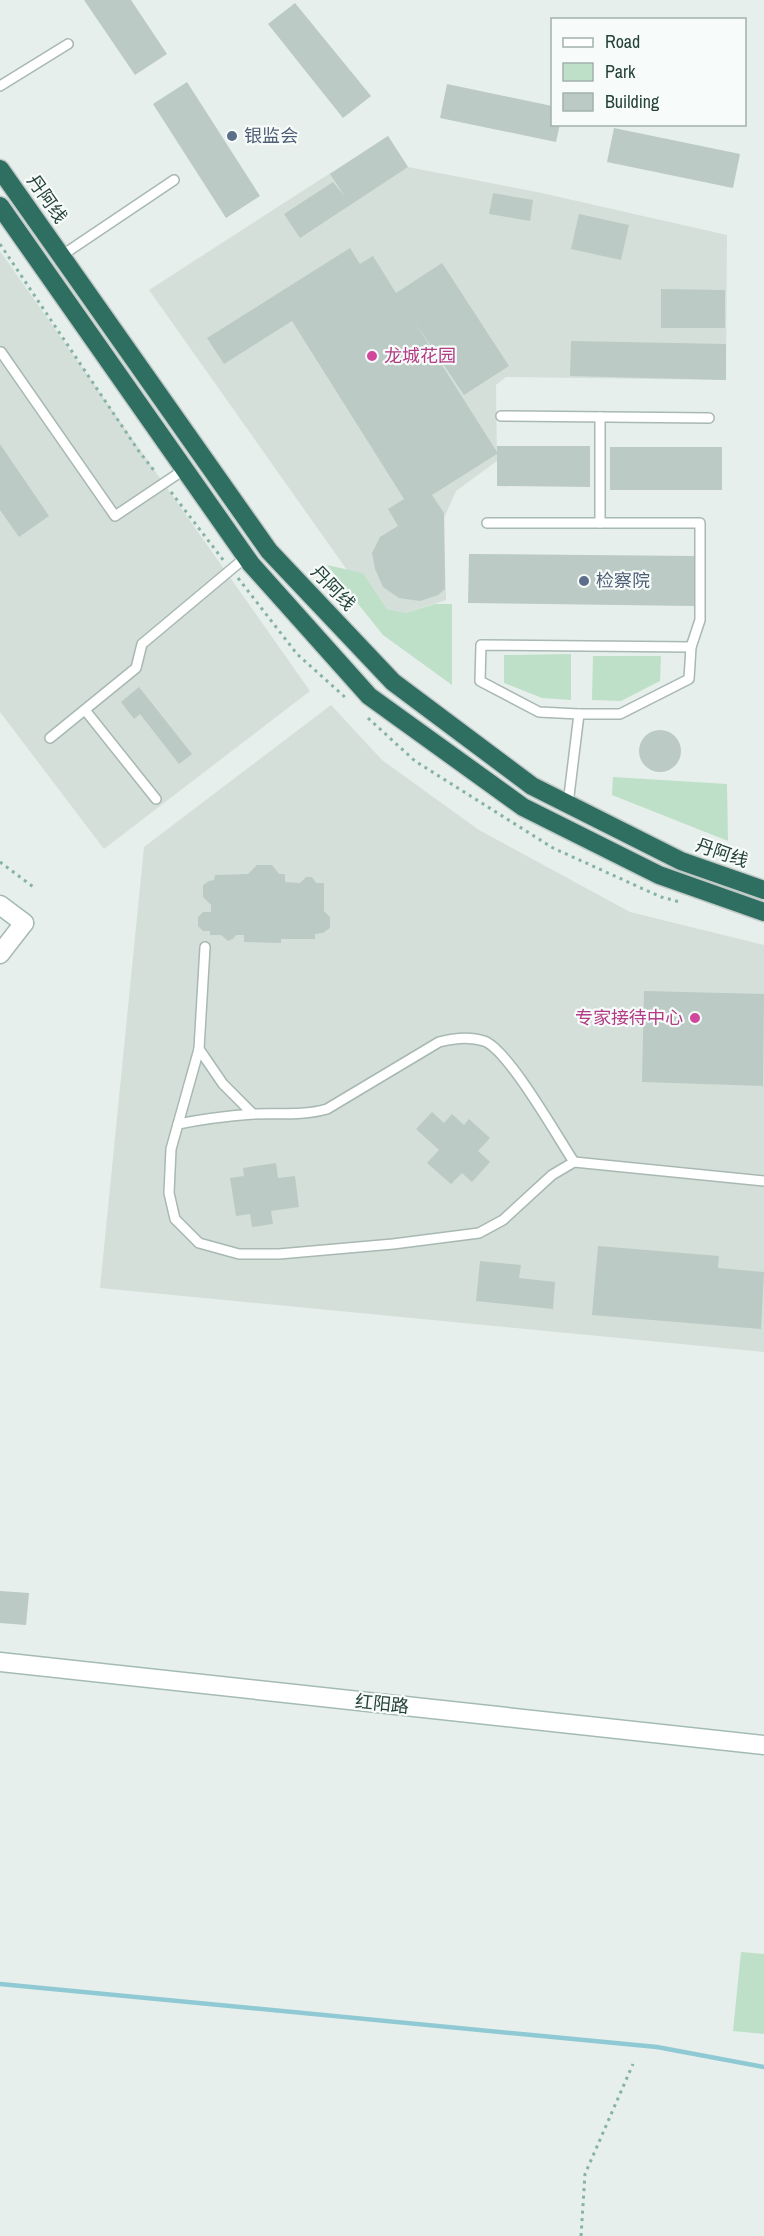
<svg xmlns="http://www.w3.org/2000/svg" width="764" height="2236" viewBox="0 0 764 2236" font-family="'Archivo Narrow','Noto Sans SC',sans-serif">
<rect width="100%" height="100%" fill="#e6efeb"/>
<g fill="#d4dfda">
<polygon points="388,136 408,167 537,192 727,235 726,380 506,377 496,385 497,461 456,491 444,518 446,600 406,613 387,609 363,573 347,570 149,290"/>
<polygon points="0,251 310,691 104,849 0,712"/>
<polygon points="331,705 382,760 479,830 630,912 764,945 764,1352 100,1288 144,847"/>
</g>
<g fill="#bfe0c8">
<polygon points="327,565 363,573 387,609 406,613 435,604 452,604 452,685 383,635"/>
<polygon points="571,654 571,700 542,698 504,683 504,655"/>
<polygon points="593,656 661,656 660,681 621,701 592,700"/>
<polygon points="613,777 727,784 728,841 612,795"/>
<polygon points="741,1952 764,1954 764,2034 733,2031"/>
</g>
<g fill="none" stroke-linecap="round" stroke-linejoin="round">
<polyline stroke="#8ec9d4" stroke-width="4.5" points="0,1984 657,2047 764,2067"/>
</g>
<g fill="#bbcac4">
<polygon points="84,0 131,0 167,54 135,75"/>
<polygon points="295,3 371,96 343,118 268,24"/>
<polygon points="187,82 260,196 226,218 153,104"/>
<polygon points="447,84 552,106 552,124 560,124 556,142 440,118"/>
<polygon points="614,128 740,154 733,188 607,162"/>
<polygon points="388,136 408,167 300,238 284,214 333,182 346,198 330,174"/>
<polygon points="493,193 533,200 530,221 489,214"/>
<polygon points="579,214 629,225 621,260 571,249"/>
<polygon points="350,248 360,264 373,256 396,293 442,263 509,366 464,395 414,321 497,452 497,446 590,446 590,487 497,486 497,454 432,495 444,513 445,589 438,595 420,601 399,598 383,587 375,569 372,553 380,537 398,526 388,509 404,499 292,321 224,364 207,338"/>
<polygon points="661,289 725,290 725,328 661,328"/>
<polygon points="571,341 726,344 726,380 570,376"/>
<polygon points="0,444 49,516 19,537 0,510"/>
<rect x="610" y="447" width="112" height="43"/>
<polygon points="469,554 695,556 694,606 468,603"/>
<polygon points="139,687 192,754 179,764 140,714 134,719 121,702"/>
<circle cx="660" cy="751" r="21"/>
<polygon points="257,865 272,865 279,874 285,874 285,882 300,883 306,877 312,877 316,883 324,883 324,911 330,917 330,928 323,933 315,934 315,939 281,939 281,943 244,942 244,935 236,935 233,939 228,941 221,935 210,935 210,931 203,931 198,926 198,917 203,912 211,912 211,905 203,897 203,885 209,881 214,880 215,875 248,874"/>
<polygon points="644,991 764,994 763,1086 642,1082"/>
<polygon points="432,1112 444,1123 452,1114 464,1125 469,1119 490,1138 478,1151 490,1162 472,1182 462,1173 451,1184 427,1163 439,1150 416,1129"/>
<polygon points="276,1163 278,1178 295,1176 299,1207 271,1211 273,1224 252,1227 250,1214 236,1216 230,1178 244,1176 243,1168"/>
<polygon points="598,1246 719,1256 718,1268 764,1272 761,1329 592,1315"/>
<polygon points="480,1261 521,1265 519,1278 555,1282 553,1309 476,1301"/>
<polygon points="0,1591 29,1593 26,1625 0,1623"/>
</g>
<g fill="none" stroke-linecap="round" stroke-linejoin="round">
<defs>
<g id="lane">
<polyline points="0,86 68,44"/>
<polyline points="61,256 174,180"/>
<polyline points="1,352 115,516 185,469"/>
<polyline points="501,416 709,418"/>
<polyline points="487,523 700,523 700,620 691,647"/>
<polyline points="600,523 600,417"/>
<polygon points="481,645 691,647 689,679 620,714 579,714 539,712 480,681"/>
<polyline points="85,710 156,799"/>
<polyline points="50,738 136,668 142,644 246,557"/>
<polyline points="568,804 579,714"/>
<polyline points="205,947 199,1049 171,1149 169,1193 175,1219 199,1243 239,1254 279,1254 393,1244 479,1233 503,1220 552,1175 574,1162 764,1181"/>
<polyline points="199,1049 223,1084 253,1114"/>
<path d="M178,1124C203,1119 227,1116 253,1114C278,1113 303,1116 327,1109L439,1042C454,1038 469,1036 484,1041C508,1049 558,1138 574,1162"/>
</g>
<polyline id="street" points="0,954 24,923"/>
<g id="secondary">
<polyline points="0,905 24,923"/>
<polyline points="0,1662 764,1745"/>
</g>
<g id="highway">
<polyline points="0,169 269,551 393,682 532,786 681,861 764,890"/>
<polyline points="0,206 251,564 369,696 523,807 659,875 764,912"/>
</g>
</defs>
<use href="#lane" stroke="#a8b8b2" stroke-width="12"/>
<use href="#street" stroke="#a8b8b2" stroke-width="21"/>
<use href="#secondary" stroke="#a4bbb3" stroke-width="21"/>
<use href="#highway" stroke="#c2cac8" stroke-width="21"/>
<g stroke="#86b3a5" stroke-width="3" stroke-dasharray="3 4.5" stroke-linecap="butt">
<polyline points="0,244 138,450 156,473"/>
<polyline points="171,492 224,561"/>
<polyline points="238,578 297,654 347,699"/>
<polyline points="368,718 415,761 553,848 661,897 680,902"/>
<polyline points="0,862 36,889"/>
<polyline points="581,2236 585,2174 633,2064"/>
</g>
<use href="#lane" stroke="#fff" stroke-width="9"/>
<use href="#street" stroke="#fff" stroke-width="18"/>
<use href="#secondary" stroke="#fff" stroke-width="18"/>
<use href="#highway" stroke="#2f6f62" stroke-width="18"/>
</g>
<g fill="#5c6f8a" stroke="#f7fbf9" stroke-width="2">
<circle cx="232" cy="136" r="6"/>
<circle cx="584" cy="581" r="6"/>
</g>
<g fill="#d1479c" stroke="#f7fbf9" stroke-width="2">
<circle cx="372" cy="356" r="6"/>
<circle cx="695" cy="1018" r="6"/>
</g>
<g text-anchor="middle" stroke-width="4.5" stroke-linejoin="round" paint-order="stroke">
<g font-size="18" fill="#4e5e75" stroke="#f7fbf9" text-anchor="start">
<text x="244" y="142">银监会</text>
<text x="596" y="587">检察院</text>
</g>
<g font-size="18" fill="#24423a" stroke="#f7fbf9">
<text transform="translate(47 199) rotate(55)" y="6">丹阿线</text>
<text transform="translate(333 588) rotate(46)" y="6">丹阿线</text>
<text transform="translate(722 853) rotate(19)" y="6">丹阿线</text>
<text transform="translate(382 1704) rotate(6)" y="6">红阳路</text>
</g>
<g font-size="18" fill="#b23c85" stroke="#f7fbf9" text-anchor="start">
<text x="384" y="362">龙城花园</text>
<text x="683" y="1024" text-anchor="end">专家接待中心</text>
</g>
</g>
<rect x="551" y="18" width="195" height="108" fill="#f7fbf9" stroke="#a3b1ad" stroke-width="1.5"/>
<rect x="563" y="38" width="30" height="9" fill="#ffffff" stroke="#a3b1ad" stroke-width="1.5"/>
<text x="605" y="48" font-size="18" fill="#24423a">Road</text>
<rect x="563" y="63" width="30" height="18" fill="#bfe0c8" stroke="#a3b1ad" stroke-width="1.5"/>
<text x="605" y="78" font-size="18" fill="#24423a">Park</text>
<rect x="563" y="93" width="30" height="18" fill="#bbcac4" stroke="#a3b1ad" stroke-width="1.5"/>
<text x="605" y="108" font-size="18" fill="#24423a">Building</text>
</svg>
